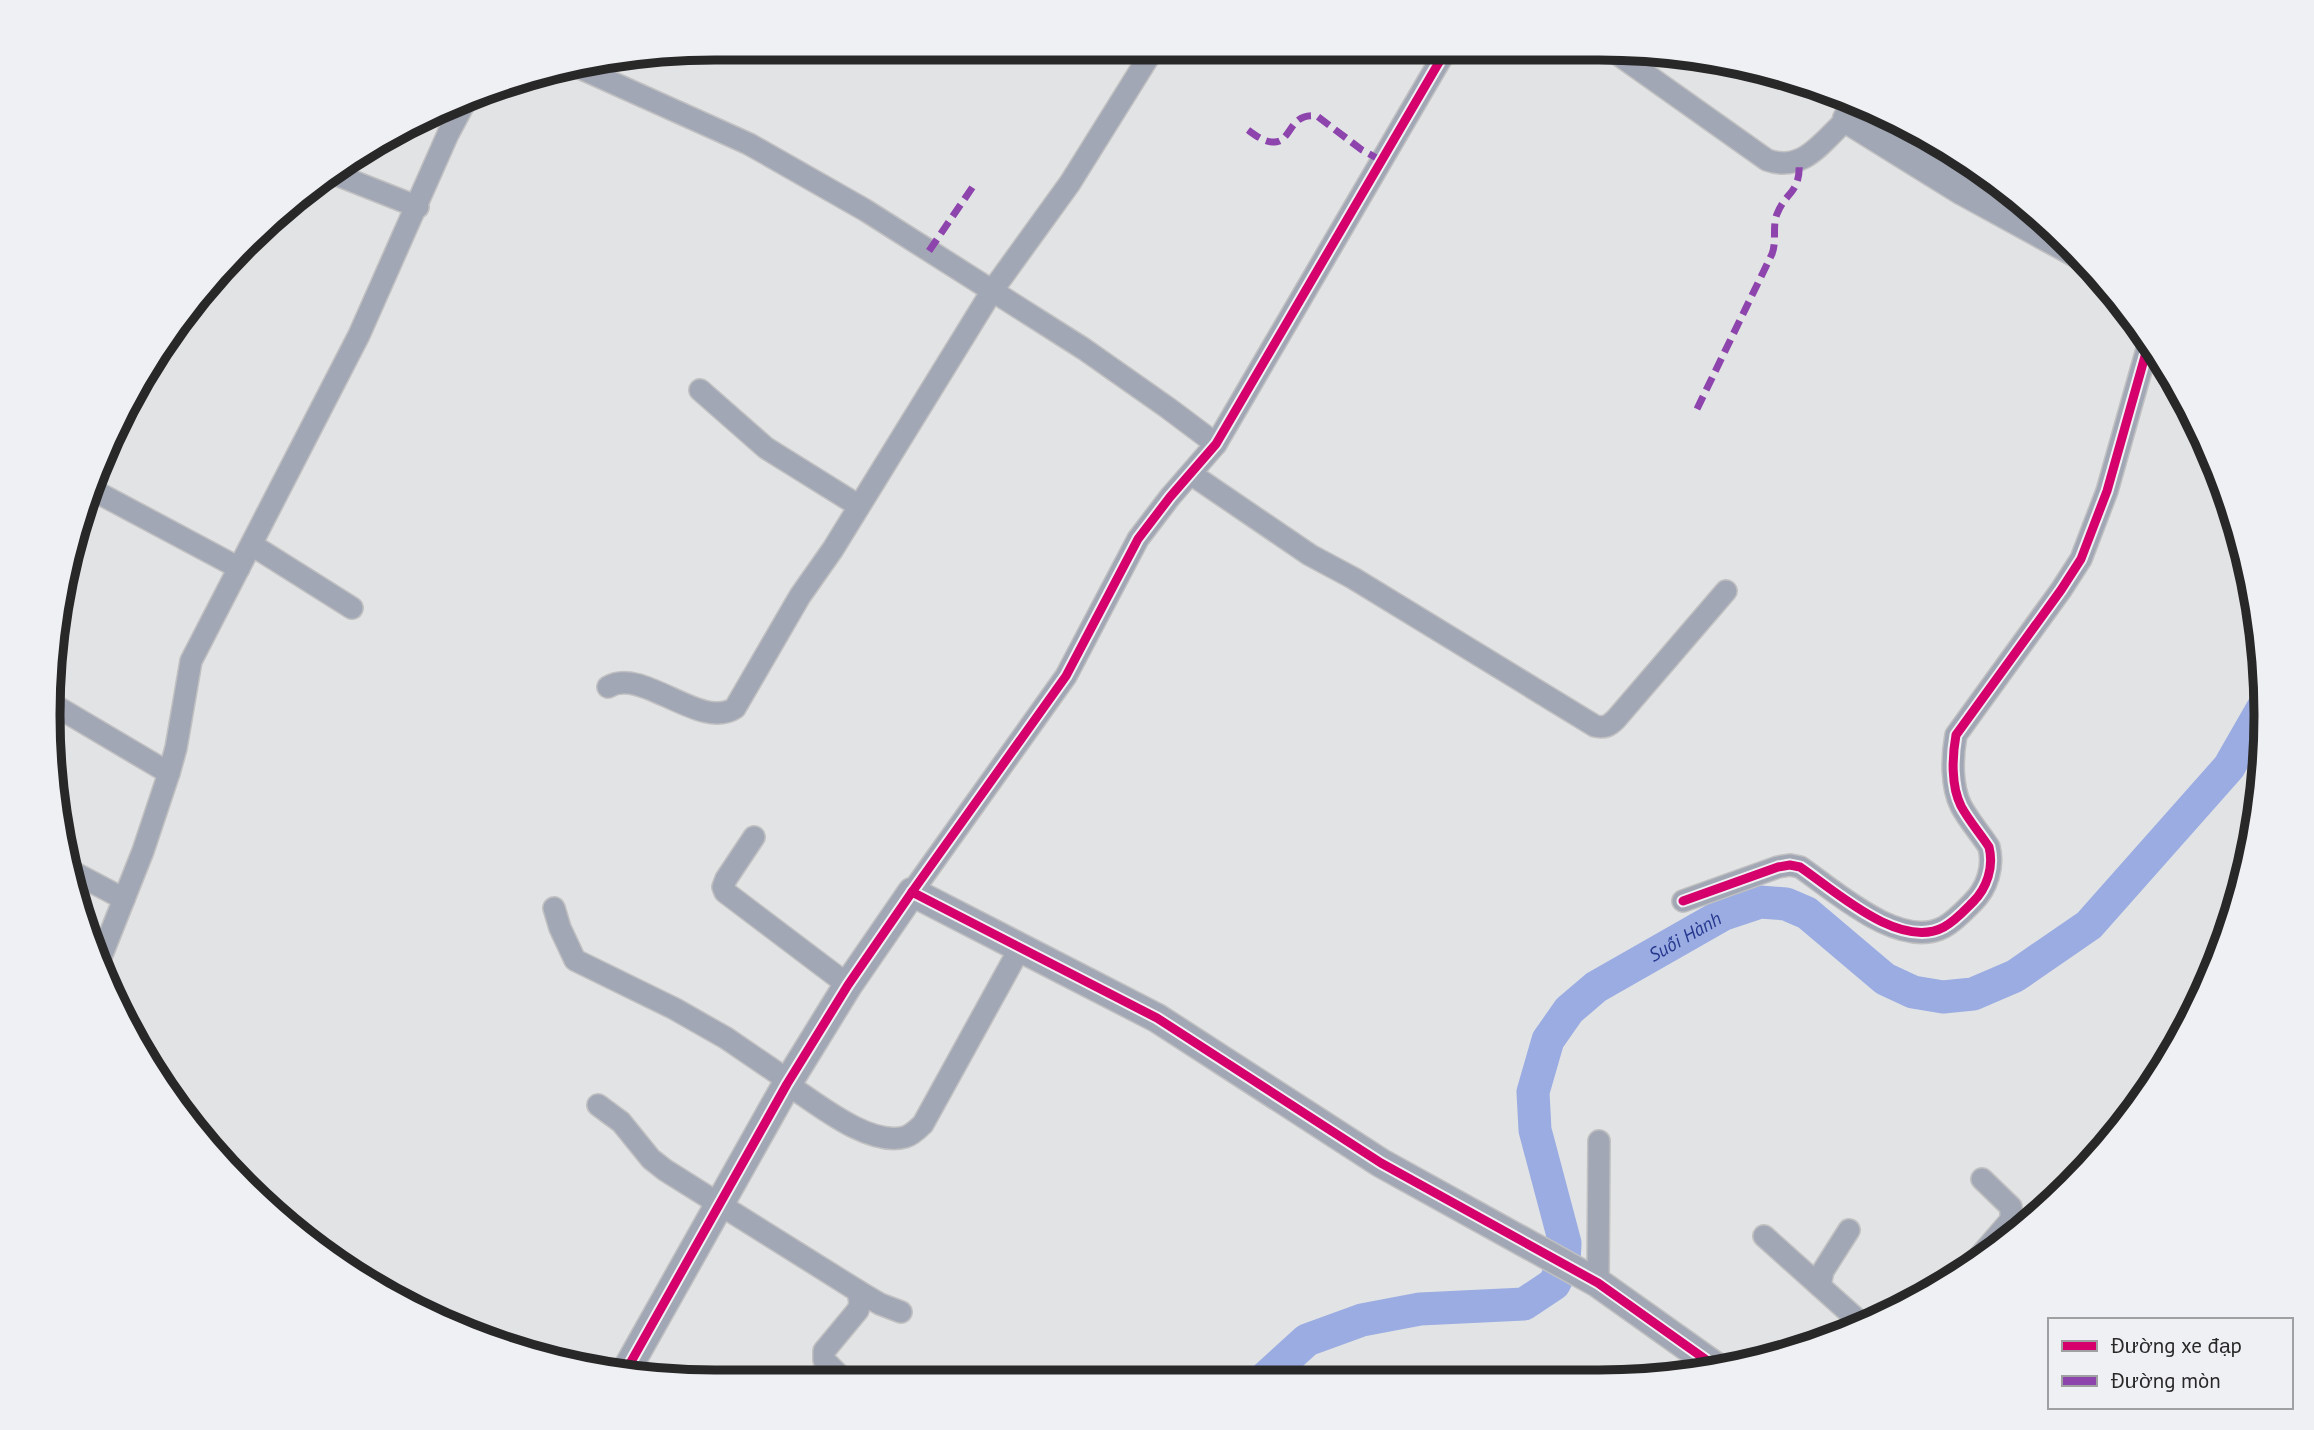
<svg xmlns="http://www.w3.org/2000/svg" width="2314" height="1430" viewBox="0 0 2314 1430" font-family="'PT Sans',sans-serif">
<rect width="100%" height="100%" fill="#e2e3e5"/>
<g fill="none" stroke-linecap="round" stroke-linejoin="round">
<path stroke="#9aace1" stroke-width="33" id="s1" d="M1263,1380L1307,1340L1362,1320L1420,1309L1524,1304L1554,1284L1564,1264L1565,1243L1535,1130L1533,1092L1548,1040L1569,1010L1596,987L1724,914L1760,902L1786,904L1807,913L1885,979L1913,992L1943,997L1973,994L2015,976L2089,925L2229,767L2264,706"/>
<defs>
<g id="street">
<path d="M1616,53L1767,160C1803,173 1822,142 1847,119"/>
<polyline points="582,69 749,144 865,210 1084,349 1168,408 1216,444"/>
<polyline points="332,173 418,207"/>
<polyline points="700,390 766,448 859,506"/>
<path d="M1191,474L1310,555L1353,578L1595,726C1605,728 1609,726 1616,719L1726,591"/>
<polyline points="89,488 239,568"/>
<polyline points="252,545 352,608"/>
<path d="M608,687C642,666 700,731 735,708L800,596L833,549L992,291L1070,183L1153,50"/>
<polyline points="49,702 169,773"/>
<polyline points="754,837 726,879 723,887 725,892 848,985"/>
<polyline points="73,872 124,899"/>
<polyline points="912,892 1066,676 1138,539 1170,497 1216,444 1445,52"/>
<path d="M1683,901L1778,867L1790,865L1800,867C1834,890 1900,951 1944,927C1955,921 1964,911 1973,902C1987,888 1994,867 1989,847C1980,833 1969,821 1961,806C1951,786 1952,757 1956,735L2061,590L2081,559L2107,491L2149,342"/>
<polyline points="554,908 560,928 575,960 675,1009 726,1038 789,1081"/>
<polyline points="99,962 143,851 169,773 176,748 191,661 359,335 448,134 465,102"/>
<path d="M787,1084C816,1103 869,1147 905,1137C912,1135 918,1129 923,1124L1020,948"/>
<polyline points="598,1105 621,1122 651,1159 665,1170 858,1291 880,1304 901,1312"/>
<polyline points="1764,1236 1861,1323"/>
<polyline points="1972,1265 2011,1220 2011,1207 1982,1179"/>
<polyline points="1598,1283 1599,1141"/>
<polyline points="1820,1286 1823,1271 1849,1230"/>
<polyline points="842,1378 824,1360 824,1351 858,1310 860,1303 858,1291"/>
</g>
<g id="secondary">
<polyline points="1858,100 1847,119 1963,191 2080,255"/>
<polyline points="623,1376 787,1084 848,985 912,892 1157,1018 1381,1163 1598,1283 1719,1369"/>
</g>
</defs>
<use href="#street" stroke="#c1c1c2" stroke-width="24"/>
<use href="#secondary" stroke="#c1c1c2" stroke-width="31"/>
<use href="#street" stroke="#a2a7b5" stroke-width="21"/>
<use href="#secondary" stroke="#a1a7b4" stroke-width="28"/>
<g stroke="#8e44ad" stroke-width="7" stroke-dasharray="14 7" stroke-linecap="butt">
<path d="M1248,130C1255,135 1265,143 1275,142C1292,141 1289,112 1317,116L1362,150L1382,161"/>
<polyline points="929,251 976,182"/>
<path d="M1697,409L1772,254C1777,241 1772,226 1777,214C1786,191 1801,193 1799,162"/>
</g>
<defs>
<g id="cycleway">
<polyline points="912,892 1066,676 1138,539 1170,497 1216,444 1445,52"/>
<path d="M1683,901L1778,867L1790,865L1800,867C1834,890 1900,951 1944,927C1955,921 1964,911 1973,902C1987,888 1994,867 1989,847C1980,833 1969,821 1961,806C1951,786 1952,757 1956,735L2061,590L2081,559L2107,491L2149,342"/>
<polyline points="623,1376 787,1084 848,985 912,892 1157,1018 1381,1163 1598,1283 1719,1369"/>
</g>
</defs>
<use href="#cycleway" stroke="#eff0f3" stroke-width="13"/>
<use href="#cycleway" stroke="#d6006c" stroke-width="9"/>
</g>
<g text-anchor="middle" stroke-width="5" stroke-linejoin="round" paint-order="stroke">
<g font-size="19" font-style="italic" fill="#26388f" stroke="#eff0f3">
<text dy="7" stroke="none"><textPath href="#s1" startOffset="744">Suối Hành</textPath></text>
</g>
</g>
<path d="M0 0H2314V1430H0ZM715 60H1599A655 655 0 0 1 2254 715V715A655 655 0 0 1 1599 1370H715A655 655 0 0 1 60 715V715A655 655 0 0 1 715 60Z" fill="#eff0f3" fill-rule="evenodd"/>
<path fill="none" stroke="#282829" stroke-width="9" d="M715 60H1599A655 655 0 0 1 2254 715V715A655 655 0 0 1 1599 1370H715A655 655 0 0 1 60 715V715A655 655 0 0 1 715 60Z"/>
<rect x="2048" y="1318" width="245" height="91" fill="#eff0f3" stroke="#9fa0a2" stroke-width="2"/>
<rect x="2062" y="1341" width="35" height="10" fill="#d6006c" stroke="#9fa0a2" stroke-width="2"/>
<text x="2111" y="1353" font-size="21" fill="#282829">Đường xe đạp</text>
<rect x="2062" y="1376" width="35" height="10" fill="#8e44ad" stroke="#9fa0a2" stroke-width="2"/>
<text x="2111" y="1388" font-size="21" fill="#282829">Đường mòn</text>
</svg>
